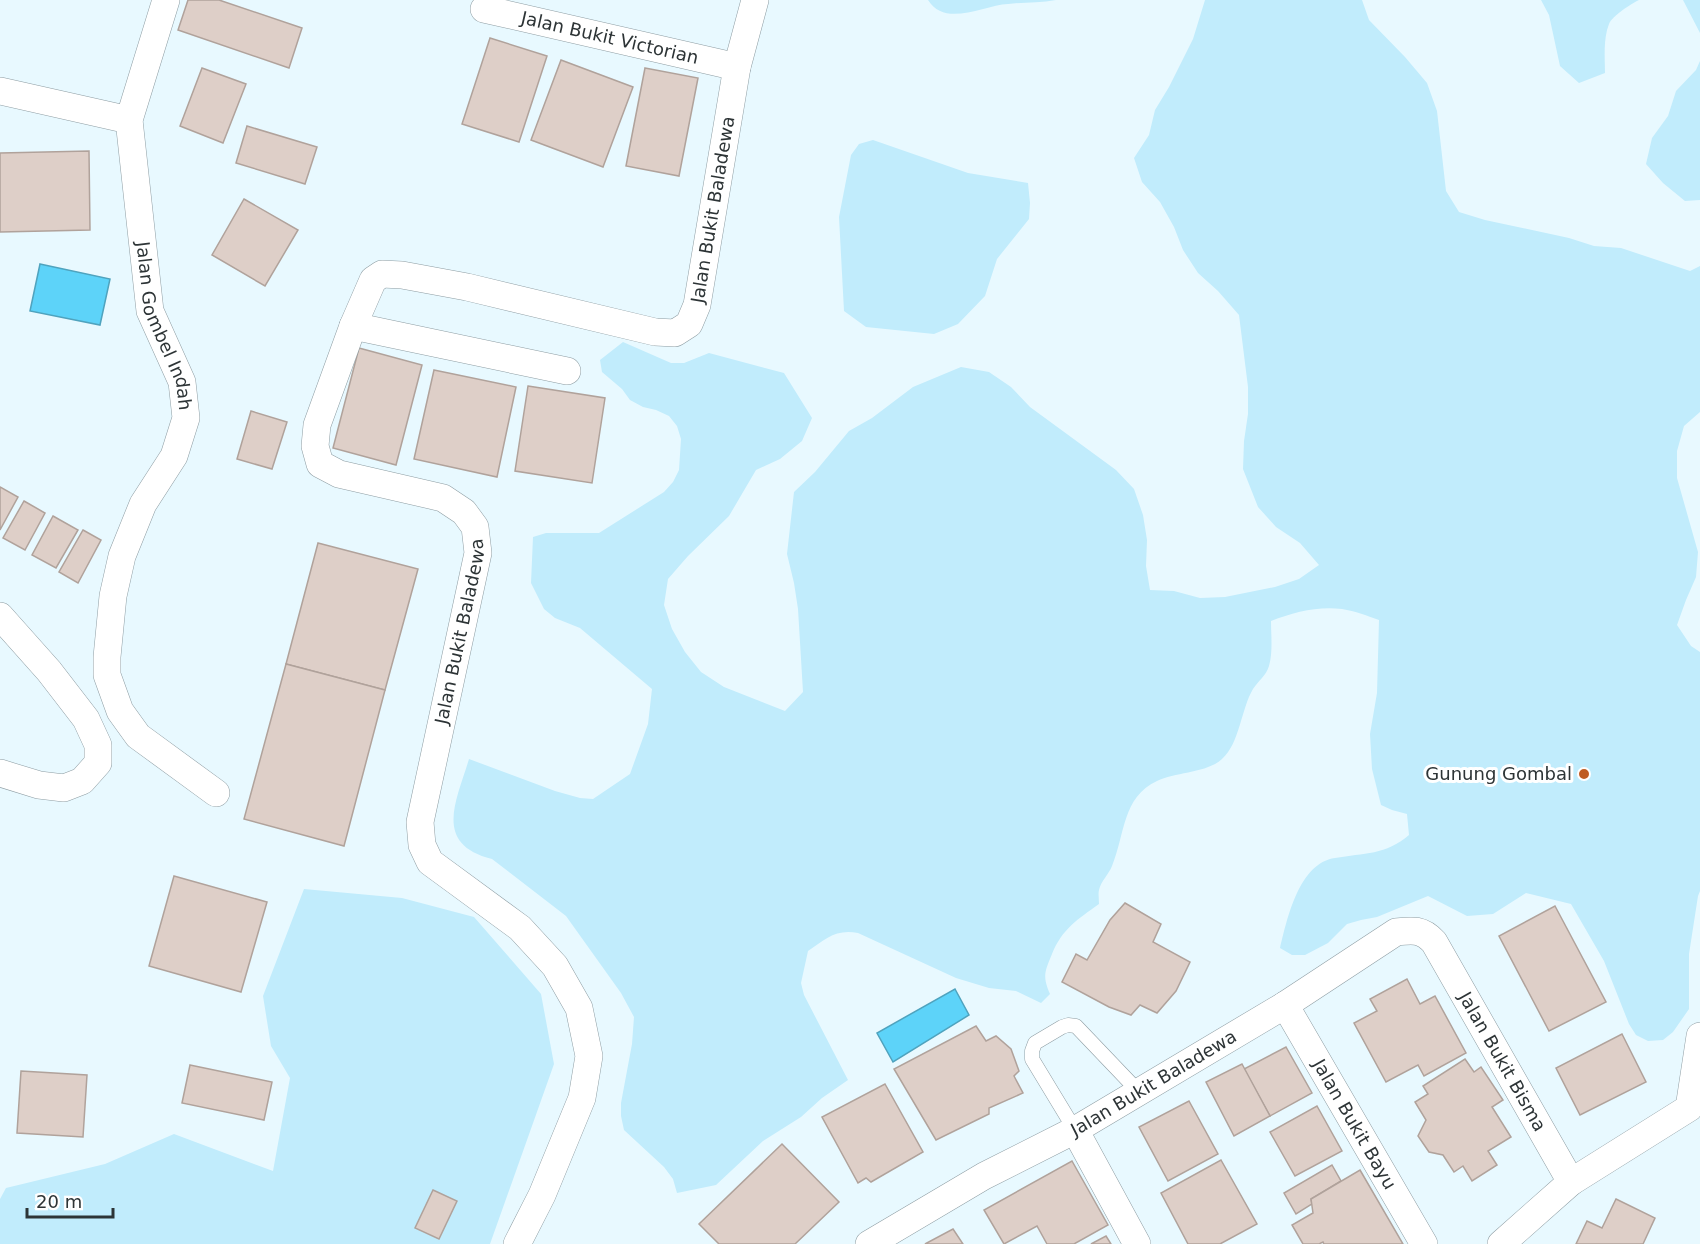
<svg xmlns="http://www.w3.org/2000/svg" width="1700" height="1244" viewBox="0 0 1700 1244" font-family="'DejaVu Sans',sans-serif">
<rect width="100%" height="100%" fill="#e8f9ff"/>
<g fill="#c1ecfc">
<path d="M928,0H1056C1040,3 1024,2 1008,4C984,5 945,28 928,0Z"/>
<path d="M1205,0H1362L1369,20L1405,57L1427,83L1437,111L1446,191L1459,212L1485,220L1569,238L1594,246L1621,248L1690,271L1700,266V412L1684,426L1677,451V478L1698,552L1696,577L1686,600L1677,625L1691,646L1700,652V891L1698,896L1689,954V1009L1673,1032L1663,1040L1648,1041L1636,1035L1629,1024L1604,961L1571,904L1526,893L1493,914L1467,916L1428,896L1377,917L1361,920L1347,924L1328,943L1305,955H1292L1280,948C1287,919 1299,863 1335,858C1364,853 1386,855 1409,835L1407,814L1392,810L1381,805L1372,769L1370,734L1377,693L1379,620C1368,616 1355,611 1342,609C1318,606 1294,612 1271,621C1271,635 1273,652 1269,666C1266,676 1258,681 1253,689C1241,709 1240,743 1222,759C1207,773 1176,772 1157,781C1122,797 1125,835 1112,866C1109,874 1101,881 1099,890C1098,894 1099,899 1099,904C1078,919 1062,929 1052,954C1045,971 1042,976 1050,994L1041,1003L1016,991L989,988L956,978L858,933C835,929 826,939 808,951L801,983L804,995L848,1080L822,1098L801,1117L763,1141L716,1185L677,1193L673,1179L664,1167L624,1130L621,1116V1103L632,1044L634,1017L621,993L566,916L492,859C433,844 456,802 469,759L555,791L580,798L593,799L630,774L648,724L652,689L580,628L555,618L544,609L531,583L533,537L546,533H599L664,492L673,482L679,470L681,439L677,426L669,416L656,410L643,407L630,400L622,389L602,372L600,360L623,342L671,363H684L709,353L784,373L812,418L802,441L780,459L756,470L729,516L688,556L668,579L664,605L672,629L685,652L701,672L724,687L785,711L803,692L798,609L794,583L787,554L794,492L815,472L849,431L872,418L913,387L961,367L989,372L1011,387L1030,407L1116,470L1134,489L1143,515L1147,540L1146,566L1150,590L1174,591L1200,598L1225,597L1275,587L1299,579L1319,565L1300,543L1276,527L1258,507L1243,469L1244,441L1248,414V387L1239,315L1218,291L1198,273L1183,250L1174,227L1160,202L1142,182L1134,158L1149,135L1155,110L1169,87L1193,39Z"/>
<path d="M1541,0H1639C1631,4 1612,16 1609,24C1603,39 1605,58 1605,73L1579,83L1560,66L1549,15Z"/>
<polygon points="1683,0 1700,0 1700,33"/>
<polygon points="1700,61 1700,200 1685,201 1663,183 1646,164 1652,138 1668,116 1676,91 1696,70"/>
<polygon points="873,140 968,173 1028,183 1030,203 1029,219 997,259 985,296 958,324 934,334 866,327 844,311 839,217 851,155 859,144"/>
<polygon points="304,889 402,898 474,917 541,994 554,1064 490,1244 0,1244 0,1199 6,1188 105,1164 174,1134 273,1171 290,1078 271,1046 263,996"/>
</g>
<g fill="#5dd3f9" stroke="#4fa3be" stroke-width="1.5">
<polygon points="40,264 110,279 100,325 30,311"/>
<polygon points="955,989 969,1015 893,1062 877,1033"/>
</g>
<g fill="#decfc8" stroke="#b0a29b" stroke-width="1.5">
<polygon points="188,0 219,0 302,28 289,68 178,30"/>
<polygon points="490,38 547,56 519,142 462,124"/>
<polygon points="561,60 633,87 603,167 531,140"/>
<polygon points="202,68 246,84 223,143 180,126"/>
<polygon points="645,68 698,78 679,176 626,166"/>
<polygon points="247,126 317,147 305,184 236,163"/>
<polygon points="89,151 90,230 0,232 0,153"/>
<polygon points="244,199 298,230 265,286 212,255"/>
<polygon points="359,348 422,365 396,465 333,448"/>
<polygon points="434,370 516,387 497,477 414,459"/>
<polygon points="528,386 605,398 592,483 515,471"/>
<polygon points="251,411 287,422 272,469 237,459"/>
<polygon points="0,487 18,497 0,530"/>
<polygon points="24,501 45,513 25,550 3,538"/>
<polygon points="53,516 78,530 56,568 32,555"/>
<polygon points="83,530 101,540 78,583 59,572"/>
<polygon points="318,543 418,569 385,690 286,664"/>
<polygon points="286,664 385,690 344,846 244,819"/>
<polygon points="174,876 267,902 241,992 149,966"/>
<polygon points="1125,903 1161,924 1153,942 1190,962 1176,991 1157,1013 1140,1005 1131,1015 1109,1007 1062,982 1076,954 1087,960 1110,920"/>
<polygon points="1555,906 1606,1002 1549,1031 1499,936"/>
<polygon points="1407,979 1420,1004 1435,996 1466,1053 1424,1076 1418,1065 1386,1082 1354,1023 1377,1011 1370,999"/>
<polygon points="976,1026 986,1041 996,1036 1011,1049 1019,1071 1014,1076 1023,1093 989,1108 989,1114 936,1140 894,1069"/>
<polygon points="1622,1034 1646,1082 1580,1115 1556,1068"/>
<polygon points="1286,1047 1312,1093 1270,1116 1244,1069"/>
<polygon points="1465,1059 1474,1072 1481,1067 1503,1100 1492,1107 1511,1137 1488,1151 1497,1165 1472,1181 1463,1166 1454,1172 1443,1155 1429,1152 1418,1136 1426,1120 1415,1102 1428,1094 1423,1086"/>
<polygon points="1242,1064 1270,1116 1234,1136 1206,1082"/>
<polygon points="190,1065 272,1082 264,1120 182,1103"/>
<polygon points="21,1071 87,1075 83,1137 17,1133"/>
<polygon points="885,1084 923,1152 871,1182 866,1178 858,1183 822,1117"/>
<polygon points="1189,1101 1218,1154 1168,1181 1139,1127"/>
<polygon points="1317,1106 1342,1151 1295,1176 1270,1132"/>
<polygon points="782,1144 839,1202 795,1244 719,1244 699,1224"/>
<polygon points="1221,1160 1257,1224 1220,1244 1188,1244 1161,1193"/>
<polygon points="1072,1161 1108,1225 1074,1244 1047,1244 1037,1226 1004,1244 984,1210"/>
<polygon points="1332,1165 1341,1181 1311,1199 1312,1204 1296,1214 1284,1193"/>
<polygon points="1360,1170 1403,1244 1324,1244 1323,1242 1319,1244 1303,1244 1292,1225 1313,1213 1311,1199"/>
<polygon points="433,1190 457,1201 439,1239 415,1228"/>
<polygon points="1616,1199 1655,1218 1643,1244 1576,1244 1587,1221 1602,1228"/>
<polygon points="953,1229 963,1244 925,1244"/>
<polygon points="1106,1236 1111,1244 1091,1244"/>
</g>
<g fill="none" stroke-linecap="round" stroke-linejoin="round">
<defs>
<polyline id="service" points="1075,1130 1032,1059 1032,1051 1035,1043 1062,1027 1068,1025 1076,1026 1139,1092"/>
<g id="minor">
<path id="s1" d="M166,0L129,120L150,311L182,382L186,418L174,456L143,504L122,556L113,596L107,657V675L120,711L138,736L216,793"/>
<path id="s2" d="M484,9L737,67"/>
<polyline points="0,91 129,120"/>
<polyline points="353,326 567,371"/>
<polyline points="0,616 49,671 86,719 98,745 98,763 82,781 64,788 39,785 0,773"/>
<path id="s3" d="M1285,1005L1424,1244"/>
<polyline points="1075,1130 1137,1244"/>
<path id="s4" d="M517,1244L542,1195L582,1098L589,1056L579,1008L555,966L520,928L430,862L422,845L420,822L478,553L475,527L464,512L443,498L339,474L320,464L315,446L317,425L353,326L373,280L382,274L402,275L467,287L655,332L675,333L689,324L697,305L737,67L755,0"/>
<path id="s5" d="M869,1244L984,1176L1075,1130L1285,1005L1396,932C1413,930 1422,929 1434,942L1571,1182"/>
<polyline points="1501,1244 1571,1182 1689,1108 1700,1036"/>
</g>
</defs>
<use href="#service" stroke="#8e9da3" stroke-width="15"/>
<use href="#minor" stroke="#8e9da3" stroke-width="28"/>
<use href="#service" stroke="#fff" stroke-width="14"/>
<use href="#minor" stroke="#fff" stroke-width="27"/>
</g>
<circle fill="#bf5c23" stroke="#fff" stroke-width="2" cx="1584" cy="774" r="6"/>
<g text-anchor="middle" stroke-width="6" stroke-linejoin="round" paint-order="stroke">
<g font-size="18" fill="#2d3436" stroke="#fff">
<text dy="6" stroke="none"><textPath href="#s2" startOffset="129">Jalan Bukit Victorian</textPath></text>
<text dy="6" stroke="none"><textPath href="#s4" startOffset="1618">Jalan Bukit Baladewa</textPath></text>
<text dy="6" stroke="none"><textPath href="#s1" startOffset="336">Jalan Gombel Indah</textPath></text>
<text dy="6" stroke="none"><textPath href="#s4" startOffset="700">Jalan Bukit Baladewa</textPath></text>
<text dy="6" stroke="none"><textPath href="#s5" startOffset="792">Jalan Bukit Bisma</textPath></text>
<text dy="6" stroke="none"><textPath href="#s5" startOffset="327">Jalan Bukit Baladewa</textPath></text>
<text dy="6" stroke="none"><textPath href="#s3" startOffset="138">Jalan Bukit Bayu</textPath></text>
</g>
<g font-size="18" fill="#2d3436" stroke="#fff" text-anchor="end">
<text x="1572" y="780">Gunung Gombal</text>
</g>
</g>
<path d="M27 1208v9h86v-9" fill="none" stroke="#2d3436" stroke-width="3"/>
<text x="36" y="1208" font-size="18" fill="#2d3436" stroke="#ffffff" stroke-width="4.5" paint-order="stroke">20 m</text>
</svg>
